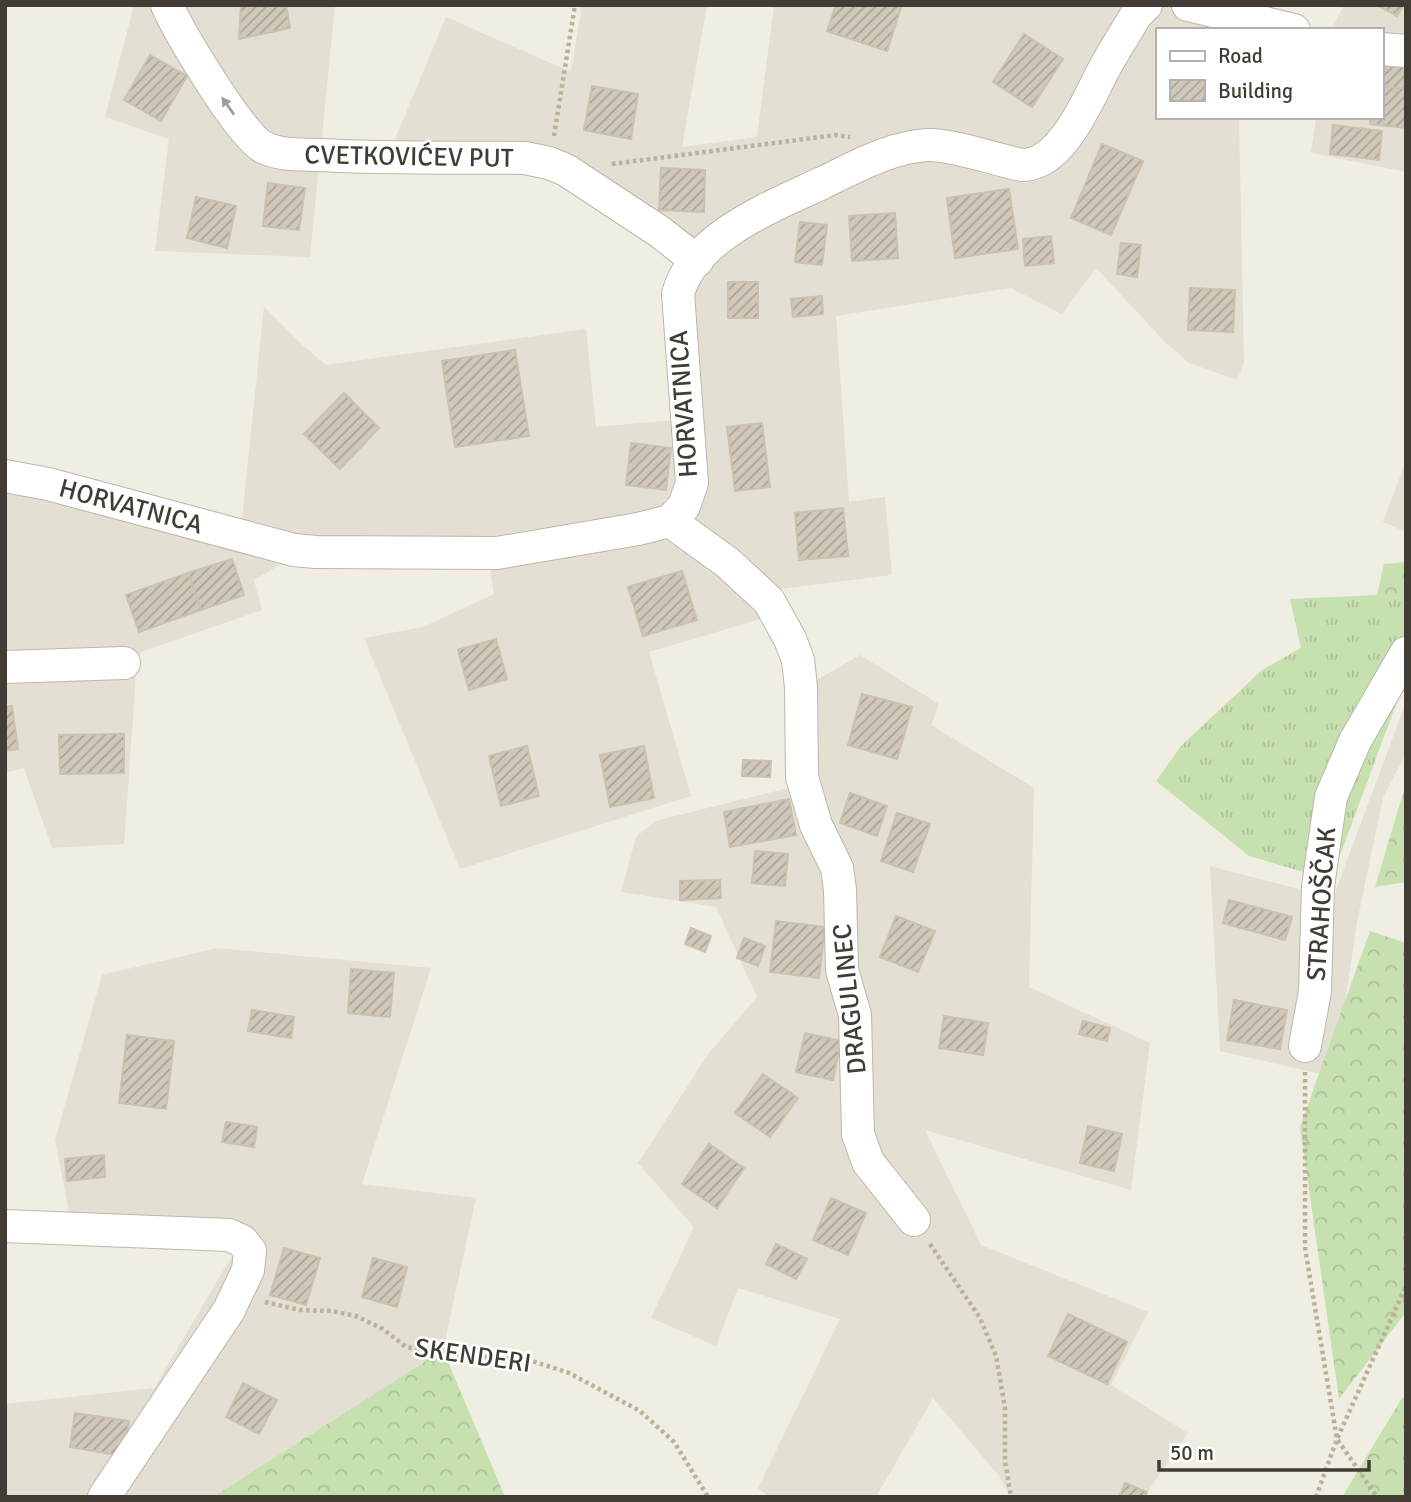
<svg xmlns="http://www.w3.org/2000/svg" width="1411" height="1502" viewBox="0 0 1411 1502" font-family="Signika,sans-serif">
<defs>
<pattern id="grass-tufts" width="24" height="20" patternUnits="userSpaceOnUse" patternTransform="scale(1.75)"><rect width="24" height="20" fill="#c7e0b0"/><path d="M3 7l-1-3M5 7V3M7 7l1-3M15 17l-1-3M17 17v-4M19 17l1-3" fill="none" stroke="#acc198"/></pattern>
<pattern id="forest-crowns" width="20" height="18" patternUnits="userSpaceOnUse" patternTransform="scale(1.75)"><rect width="20" height="18" fill="#c7e0b0"/><path d="M2 6a3 3 0 1 1 6 0M12 15a3 3 0 1 1 6 0" fill="none" stroke="#acc198"/></pattern>
<pattern id="building-hatch" width="6" height="6" patternUnits="userSpaceOnUse" patternTransform="scale(1.75)"><rect width="6" height="6" fill="#d0c9ba"/><path d="M-1 1l2-2M0 6l6-6M5 7l2-2" fill="none" stroke="#aaa498"/></pattern>
</defs>
<rect width="100%" height="100%" fill="#f0ede3"/>
<g fill="#e3dfd2">
<polygon points="134,5 335,5 310,257 155,251 169,139 105,117"/>
<polygon points="582,5 707,5 682,147 757,137 774,5 1224,5 1238,30 1157,30 1157,117 1239,117 1244,363 1237,380 1189,363 1165,342 1096,268 1062,314 1011,288 836,316 849,502 885,497 892,575 748,593 764,618 649,652 691,796 460,869 364,638 423,627 494,594 486,544 373,546 241,528 264,307 300,343 326,365 586,329 596,427 697,418 689,291 699,275 600,184 390,151 446,17 571,72"/>
<polygon points="1344,5 1406,5 1406,172 1311,153 1316,117 1381,117 1381,30 1331,30"/>
<polygon points="1406,461 1406,532 1383,522"/>
<polygon points="5,484 290,559 254,580 262,610 141,652 137,662 124,844 52,848 24,768 5,773"/>
<polygon points="860,655 939,704 931,725 1034,788 1029,987 1150,1043 1131,1190 925,1130 981,1245 1148,1312 1111,1385 1188,1433 1144,1497 1010,1497 1000,1477 933,1398 876,1497 769,1497 758,1488 840,1319 738,1288 716,1346 651,1318 694,1227 638,1163 709,1053 757,997 716,907 621,892 636,837 655,821 809,783 806,686"/>
<polygon points="1406,702 1406,753 1383,798 1357,922 1334,1077 1220,1051 1210,866 1333,898"/>
<polygon points="217,948 431,968 362,1184 476,1198 443,1350 213,1497 5,1497 5,1404 154,1388 236,1249 73,1233 55,1140 102,975"/>
</g>
<polygon fill="url(#grass-tufts)" points="1377,595 1406,599 1406,677 1331,880 1249,856 1156,781 1182,745 1262,670 1301,648 1290,599"/>
<g fill="url(#forest-crowns)">
<polygon points="1406,562 1406,599 1377,595 1384,564"/>
<polygon points="1406,783 1406,882 1375,887"/>
<polygon points="1370,931 1406,943 1406,1312 1339,1399 1300,1127"/>
<polygon points="443,1350 505,1497 213,1497"/>
<polygon points="1406,1396 1406,1497 1342,1497 1402,1398"/>
</g>
<g fill="url(#building-hatch)" stroke="#cac1ae" stroke-width="2">
<polygon points="241,5 286,5 290,28 239,39"/>
<polygon points="836,5 902,5 887,51 827,31"/>
<polygon points="1377,5 1404,5 1397,16"/>
<polygon points="1024,34 1063,59 1032,107 993,82"/>
<polygon points="150,55 187,76 161,121 124,100"/>
<polygon points="1385,62 1406,64 1406,89 1382,86"/>
<polygon points="592,86 638,94 631,139 584,130"/>
<polygon points="1381,86 1406,89 1406,128 1370,124 1370,117 1381,117"/>
<polygon points="1333,125 1382,131 1379,160 1330,154"/>
<polygon points="1102,144 1143,161 1111,235 1071,218"/>
<polygon points="661,168 705,170 704,212 659,210"/>
<polygon points="268,183 305,188 299,230 263,226"/>
<polygon points="1009,189 1018,249 955,258 947,198"/>
<polygon points="196,197 236,206 227,248 187,238"/>
<polygon points="895,213 898,258 852,261 849,216"/>
<polygon points="800,222 827,225 822,265 795,262"/>
<polygon points="1051,236 1054,263 1025,266 1023,239"/>
<polygon points="1121,243 1141,245 1137,277 1117,274"/>
<rect x="728" y="282" width="30" height="36"/>
<polygon points="1190,288 1235,290 1233,332 1188,330"/>
<polygon points="822,296 823,314 793,317 791,299"/>
<polygon points="515,350 529,436 455,447 442,361"/>
<polygon points="344,393 379,428 340,469 304,434"/>
<polygon points="762,423 770,487 735,491 727,427"/>
<polygon points="631,443 671,448 666,490 626,485"/>
<polygon points="843,508 848,556 799,560 795,513"/>
<polygon points="232,559 244,595 201,610 188,573"/>
<polygon points="682,571 697,620 643,636 628,587"/>
<polygon points="188,573 201,610 139,632 126,595"/>
<polygon points="496,639 507,679 469,690 458,650"/>
<polygon points="862,694 912,707 897,759 848,745"/>
<polygon points="12,706 18,749 5,751 5,707"/>
<polygon points="124,734 124,773 60,774 59,735"/>
<polygon points="527,746 539,796 501,806 489,756"/>
<polygon points="644,746 654,798 610,807 600,755"/>
<polygon points="743,760 771,761 770,777 742,776"/>
<polygon points="850,793 887,806 877,836 840,823"/>
<polygon points="789,799 796,835 730,847 724,812"/>
<polygon points="897,813 930,824 913,872 881,861"/>
<polygon points="755,851 788,854 785,886 752,883"/>
<polygon points="720,880 721,898 680,900 680,881"/>
<polygon points="1229,900 1292,917 1285,940 1223,923"/>
<polygon points="896,916 935,931 918,972 880,957"/>
<polygon points="776,921 825,927 819,978 770,972"/>
<polygon points="691,928 711,936 705,952 685,944"/>
<polygon points="744,938 765,946 758,966 737,958"/>
<polygon points="351,969 394,973 390,1017 348,1013"/>
<polygon points="1234,1000 1287,1010 1280,1049 1227,1040"/>
<polygon points="252,1010 294,1017 291,1038 248,1031"/>
<polygon points="944,1016 988,1023 983,1055 939,1048"/>
<polygon points="1083,1021 1110,1028 1107,1041 1079,1034"/>
<polygon points="805,1033 841,1041 833,1080 796,1072"/>
<polygon points="127,1035 174,1041 166,1109 119,1103"/>
<polygon points="763,1074 798,1098 770,1137 735,1113"/>
<polygon points="226,1122 257,1127 254,1147 222,1142"/>
<polygon points="1088,1126 1122,1134 1114,1171 1080,1163"/>
<polygon points="709,1144 744,1168 717,1208 682,1184"/>
<polygon points="104,1155 105,1177 67,1181 65,1159"/>
<polygon points="831,1198 866,1213 848,1255 813,1240"/>
<polygon points="776,1244 807,1259 796,1279 766,1264"/>
<polygon points="284,1248 320,1258 306,1305 270,1295"/>
<polygon points="373,1258 407,1267 397,1307 362,1297"/>
<polygon points="1068,1314 1127,1342 1107,1384 1048,1356"/>
<polygon points="243,1383 277,1400 259,1434 226,1417"/>
<polygon points="75,1413 129,1421 123,1456 70,1447"/>
<polygon points="1125,1483 1147,1492 1145,1497 1119,1497"/>
</g>
<g fill="none" stroke-linecap="round" stroke-linejoin="round">
<defs>
<g id="minor">
<path d="M167,5C179,32 240,135 263,147C280,156 302,154 321,155C389,159 457,157 525,158L549,163L566,170L660,232L697,261"/>
<polyline points="1188,5 1294,30"/>
<polyline points="1381,49 1406,51"/>
<path d="M5,476L48,484L294,550L316,552L497,553L638,529L670,521L684,506L692,483L678,294C693,236 774,206 822,183C856,167 890,147 928,145C951,144 997,160 1022,165C1062,165 1087,101 1103,71C1113,52 1125,34 1136,15L1146,5"/>
<polyline points="670,521 728,563 769,601 790,639 798,660 801,687 802,777 816,825 837,868 840,890 842,970 855,1015 858,1134 868,1162 914,1220"/>
<polyline points="5,667 124,663"/>
<polyline points="1305,1046 1315,991 1318,886 1331,797 1355,741 1406,653"/>
<polyline points="5,1226 229,1235 242,1241 250,1251 248,1270 229,1310 104,1497"/>
</g>
</defs>
<use href="#minor" stroke="#bdb7aa" stroke-width="34"/>
<g stroke="#bab19a" stroke-width="4.5" stroke-dasharray="3.5 3.5" stroke-linecap="butt">
<polyline points="554,136 575,5"/>
<polyline points="612,164 836,135 850,137"/>
<polyline points="1305,1072 1305,1248 1337,1439 1377,1497"/>
<polyline points="930,1244 980,1318 996,1356 1005,1408 1005,1461 1011,1497"/>
<polyline points="265,1302 300,1310 332,1311 356,1316 383,1329 406,1347 464,1356 526,1359 569,1373 640,1411 674,1442 708,1497"/>
<polyline points="1316,1497 1337,1439 1406,1286"/>
</g>
<use href="#minor" stroke="#fff" stroke-width="32"/>
</g>
<defs><path id="oneway-solid" d="M-6-.8H1V-3.2L6.5 0L1 3.2V.8H-6Z" transform="scale(1.75)"/></defs>
<use fill="#a09e9a" href="#oneway-solid" transform="translate(228 106) rotate(-125)"/>
<g text-anchor="middle" stroke-width="5" stroke-linejoin="round" paint-order="stroke">
<g font-size="26" fill="#413d34" stroke="#fff">
<text transform="translate(409 156) rotate(1)" y="9">CVETKOVIĆEV PUT</text>
<text transform="translate(683 404) rotate(-94)" y="9">HORVATNICA</text>
<text transform="translate(131 506) rotate(15)" y="9">HORVATNICA</text>
<text transform="translate(1321 904) rotate(-86)" y="9">STRAHOŠČAK</text>
<text transform="translate(849 999) rotate(-96)" y="9">DRAGULINEC</text>
<text transform="translate(473 1355) rotate(8)" y="9">SKENDERI</text>
</g>
</g>
<rect width="1411" height="1502" fill="none" stroke="#413d34" stroke-width="14"/>
<rect x="1156" y="28" width="228" height="91" fill="#ffffff" stroke="#b3b1ae" stroke-width="2"/>
<rect x="1170" y="51" width="35" height="10" fill="#ffffff" stroke="#b3b1ae" stroke-width="2"/>
<text x="1218" y="63" font-size="21" fill="#413d34">Road</text>
<rect x="1170" y="80" width="35" height="21" fill="url(#building-hatch)" stroke="#b3b1ae" stroke-width="2"/>
<text x="1218" y="98" font-size="21" fill="#413d34">Building</text>
<path d="M1159 1460v10h210v-10" fill="none" stroke="#413d34" stroke-width="3.5"/>
<text x="1170" y="1460" font-size="21" fill="#413d34" stroke="#ffffff" stroke-width="5" paint-order="stroke">50 m</text>
</svg>
